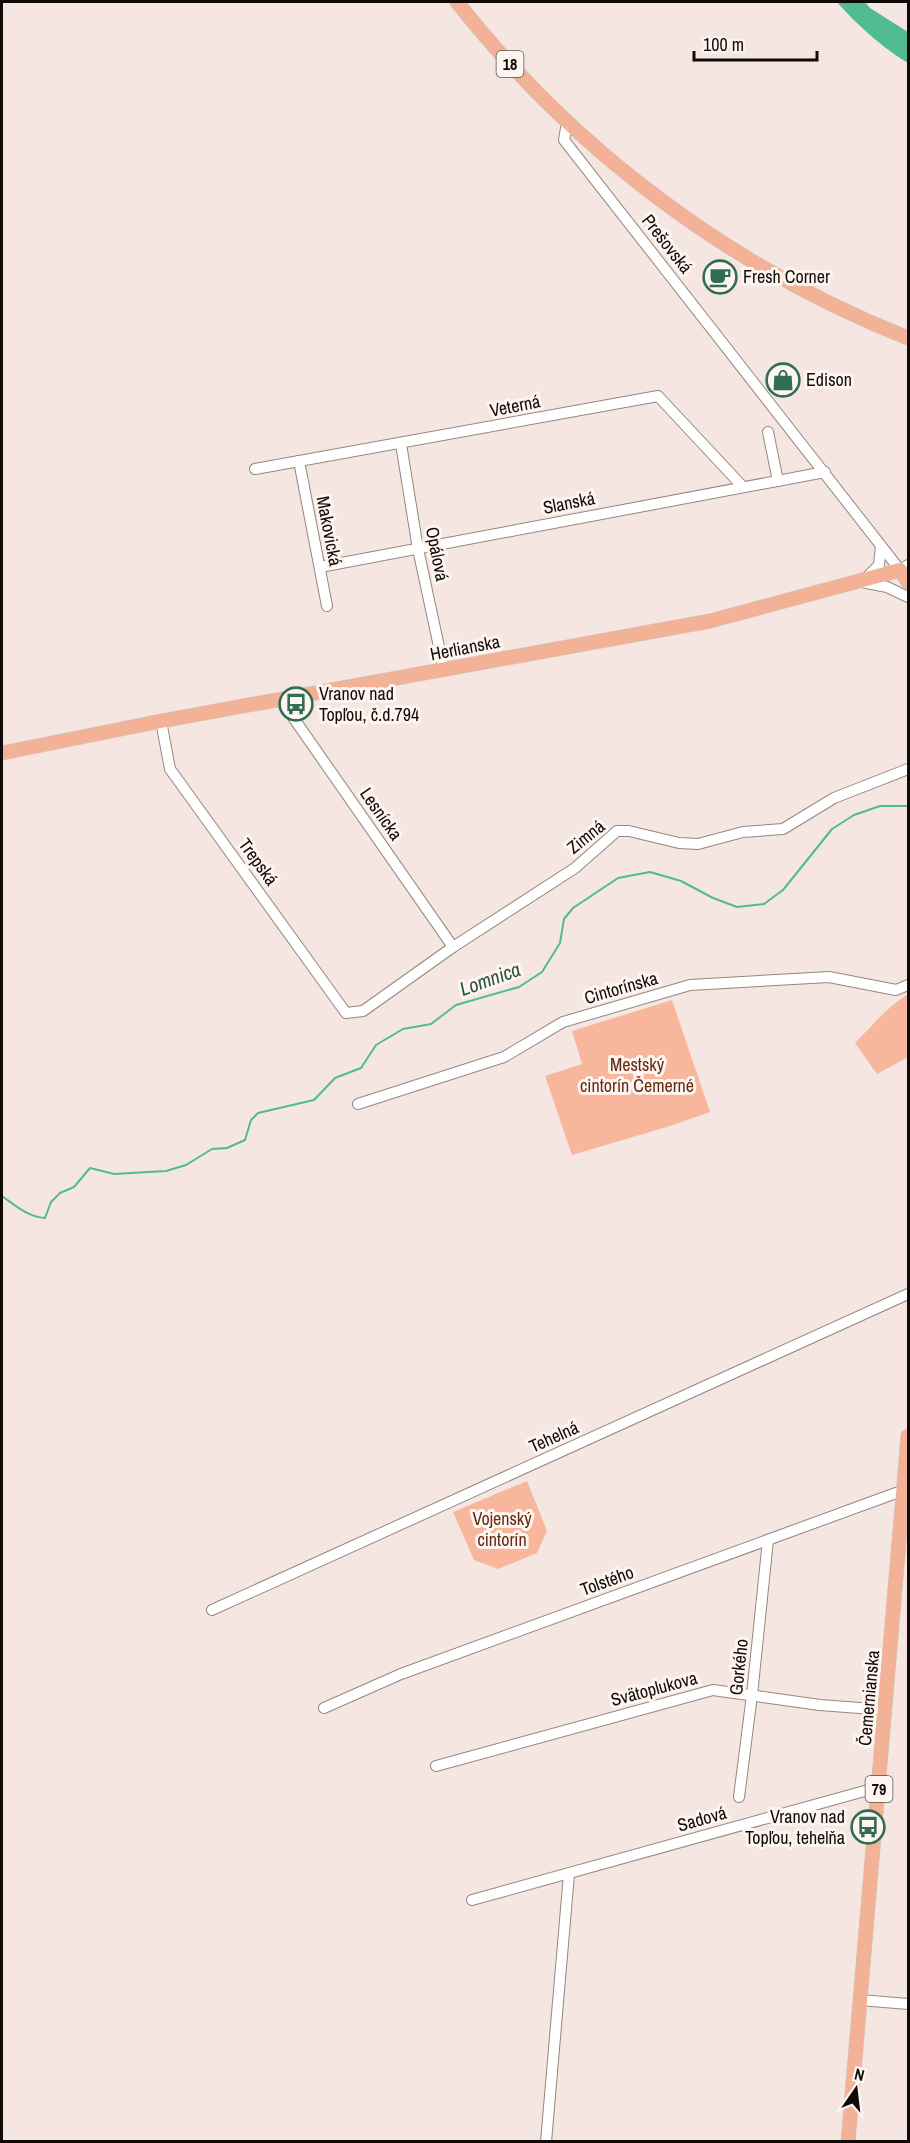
<svg xmlns="http://www.w3.org/2000/svg" width="910" height="2143" viewBox="0 0 910 2143" font-family="'Archivo Narrow',sans-serif">
<rect width="100%" height="100%" fill="#f5e6e1"/>
<g fill="#f8b79d">
<path d="M908,994V1057L877,1074L855,1043C873,1025 887,1007 908,994Z"/>
<polygon points="672,1000 710,1112 670,1126 572,1155 545,1076 582,1064 572,1031"/>
<polygon points="527,1481 547,1531 537,1553 498,1569 474,1560 453,1512"/>
</g>
<path fill="#51bb92" d="M837,2H865L870,8L908,32V63C884,49 855,23 837,2Z"/>
<g fill="none" stroke-linecap="round" stroke-linejoin="round">
<path stroke="#51bb92" stroke-width="2" d="M2,1196C16,1206 28,1217 45,1218L51,1202L60,1193L74,1187L90,1168L114,1174L166,1171L186,1165L212,1149L227,1148L245,1140L251,1120L258,1113L314,1100L335,1078L361,1068L376,1045L403,1029L431,1024L456,1005L519,987L542,972L560,943L564,919L573,908L618,878L650,872L681,881L713,898L737,907L764,904L783,890L832,829L854,815L880,806H908"/>
<defs>
<g id="minor">
<polyline points="567,122 564,140 900,570 908,565"/>
<polyline points="768,432 778,481"/>
<polyline points="401,444 418,549 444,670"/>
<polyline points="299,461 327,606"/>
<polyline points="255,469 658,396 743,487"/>
<polyline points="320,567 825,472"/>
<polyline points="867,577 879,565 881,546"/>
<polyline points="862,582 887,587 908,597"/>
<polyline points="281,700 453,947"/>
<polyline points="161,721 170,769 346,1013 363,1011 453,947 575,868 617,831 629,831 679,843 698,844 743,832 783,829 834,798 908,769"/>
<polyline points="358,1104 504,1057 563,1022 690,985 829,977 896,990 908,985"/>
<polyline points="212,1610 908,1294"/>
<polyline points="324,1708 401,1674 896,1493 903,1492"/>
<polyline points="436,1766 713,1690 820,1705 886,1710"/>
<polyline points="739,1797 752,1695 768,1540"/>
<polyline points="472,1900 879,1787"/>
<polyline points="860,2000 908,2004"/>
<polyline points="546,2142 569,1874"/>
</g>
<g id="major">
<path d="M457,2C575,151 731,268 908,338"/>
<polyline points="2,753 161,721 710,621 900,570 908,582"/>
<polyline points="848,2142 908,1436"/>
</g>
</defs>
<use href="#minor" stroke="#948782" stroke-width="12"/>
<use href="#major" stroke="#cac9c9" stroke-width="15"/>
<use href="#minor" stroke="#fff" stroke-width="10"/>
<use href="#major" stroke="#f3b195" stroke-width="14"/>
</g>
<defs>
<symbol id="cafe-ring" viewBox="-11 -11 22 22"><circle r="9.5" fill="#fef5f1" stroke="#326c54" stroke-width="1.5"/><path d="M-5.5-4.5H6V0H3Q3 3.5 0 3.5H-2.5Q-5.5 3.5-5.5 0ZM3-3.2v2h1.7v-2ZM-6 4.5H4V6H-6Z" fill="#326c54"/></symbol>
<symbol id="shop-ring" viewBox="-11 -11 22 22"><circle r="9.5" fill="#fef5f1" stroke="#326c54" stroke-width="1.5"/><path d="M-5-2.5h2.3a2.7 3.5 0 0 1 5.4 0H5L5.5 6h-11ZM-1.5-2.5h3a1.5 2.3 0 0 0-3 0Z" fill="#326c54"/></symbol>
<symbol id="bus-ring" viewBox="-11 -11 22 22"><circle r="9.5" fill="#fef5f1" stroke="#326c54" stroke-width="1.5"/><path d="M-5-6H5V4H4V6H2V4H-2V6H-4V4H-5ZM-3.5-4V0h7V-4ZM-3.5 1.2v1.5H-2V1.2ZM2 1.2v1.5H3.5V1.2Z" fill="#326c54"/></symbol>
</defs>
<g fill-rule="evenodd">
<use href="#cafe-ring" x="701" y="258" width="38" height="38"/>
<use href="#shop-ring" x="764" y="361" width="38" height="38"/>
<use href="#bus-ring" x="277" y="685" width="38" height="38"/>
<use href="#bus-ring" x="849" y="1808" width="38" height="38"/>
</g>
<g text-anchor="middle" stroke-width="6" stroke-linejoin="round" paint-order="stroke">
<g fill="#fef5f1" stroke="#57514f" stroke-width="1.5">
<rect x="496.5" y="51" width="27" height="26" rx="4.5"/>
<rect x="865.5" y="1776" width="27" height="26" rx="4.5"/>
</g>
<g font-size="16" font-weight="bold" fill="#100b09">
<text x="510" y="70">18</text>
<text x="879" y="1795">79</text>
</g>
<g font-size="18" fill="#100b09" stroke="#fef5f1">
<text transform="translate(667 244) rotate(52)" y="6">Prešovská</text>
<text transform="translate(515 406) rotate(-11)" y="6">Veterná</text>
<text transform="translate(569 503) rotate(-11)" y="6">Slanská</text>
<text transform="translate(329 531) rotate(79)" y="6">Makovická</text>
<text transform="translate(437 554) rotate(79)" y="6">Opálová</text>
<text transform="translate(465 648) rotate(-11)" y="6">Herlianska</text>
<text transform="translate(381 814) rotate(55)" y="6">Lesnícka</text>
<text transform="translate(586 837) rotate(-39)" y="6">Zimná</text>
<text transform="translate(258 862) rotate(54)" y="6">Trepská</text>
<text transform="translate(621 988) rotate(-16)" y="6">Cintorínska</text>
<text transform="translate(554 1437) rotate(-24)" y="6">Tehelná</text>
<text transform="translate(607 1581) rotate(-20)" y="6">Tolstého</text>
<text transform="translate(739 1667) rotate(-84)" y="6">Gorkého</text>
<text transform="translate(654 1689) rotate(-15)" y="6">Svätoplukova</text>
<text transform="translate(869 1698) rotate(-85)" y="6">Čemernianska</text>
<text transform="translate(702 1819) rotate(-16)" y="6">Sadová</text>
</g>
<g font-size="18" fill="#100b09" stroke="#fef5f1" text-anchor="start">
<text x="743" y="283">Fresh Corner</text>
<text x="806" y="386">Edison</text>
<text x="319" y="700">Vranov nad<tspan x="319" dy="21">Topľou, č.d.794</tspan></text>
<text x="845" y="1823" text-anchor="end">Vranov nad<tspan x="845" dy="21">Topľou, tehelňa</tspan></text>
</g>
<g font-size="18" fill="#622b12" stroke="#fef5f1">
<text x="637" y="1071">Mestský<tspan x="637" dy="21">cintorín Čemerné</tspan></text>
<text x="502" y="1525">Vojenský<tspan x="502" dy="21">cintorín</tspan></text>
</g>
<g font-size="20" font-style="italic" fill="#275341" stroke="#fef5f1">
<text transform="translate(490 979) rotate(-20)" y="7">Lomnica</text>
</g>
</g>
<rect width="910" height="2143" fill="none" stroke="#100b09" stroke-width="6"/>
<g transform="translate(856 2089) rotate(14)" stroke="#fef5f1" stroke-width="4.5" paint-order="stroke">
<path d="M0-4.5L10 22L0 15L-10 22Z" fill="#100b09"/>
<text y="-9" font-size="16" font-weight="bold" text-anchor="middle" fill="#100b09">N</text>
</g>
<path d="M694 51v9h123v-9" fill="none" stroke="#100b09" stroke-width="3"/>
<text x="703" y="51" font-size="18" fill="#100b09" stroke="#fef5f1" stroke-width="4.5" paint-order="stroke">100 m</text>
</svg>
